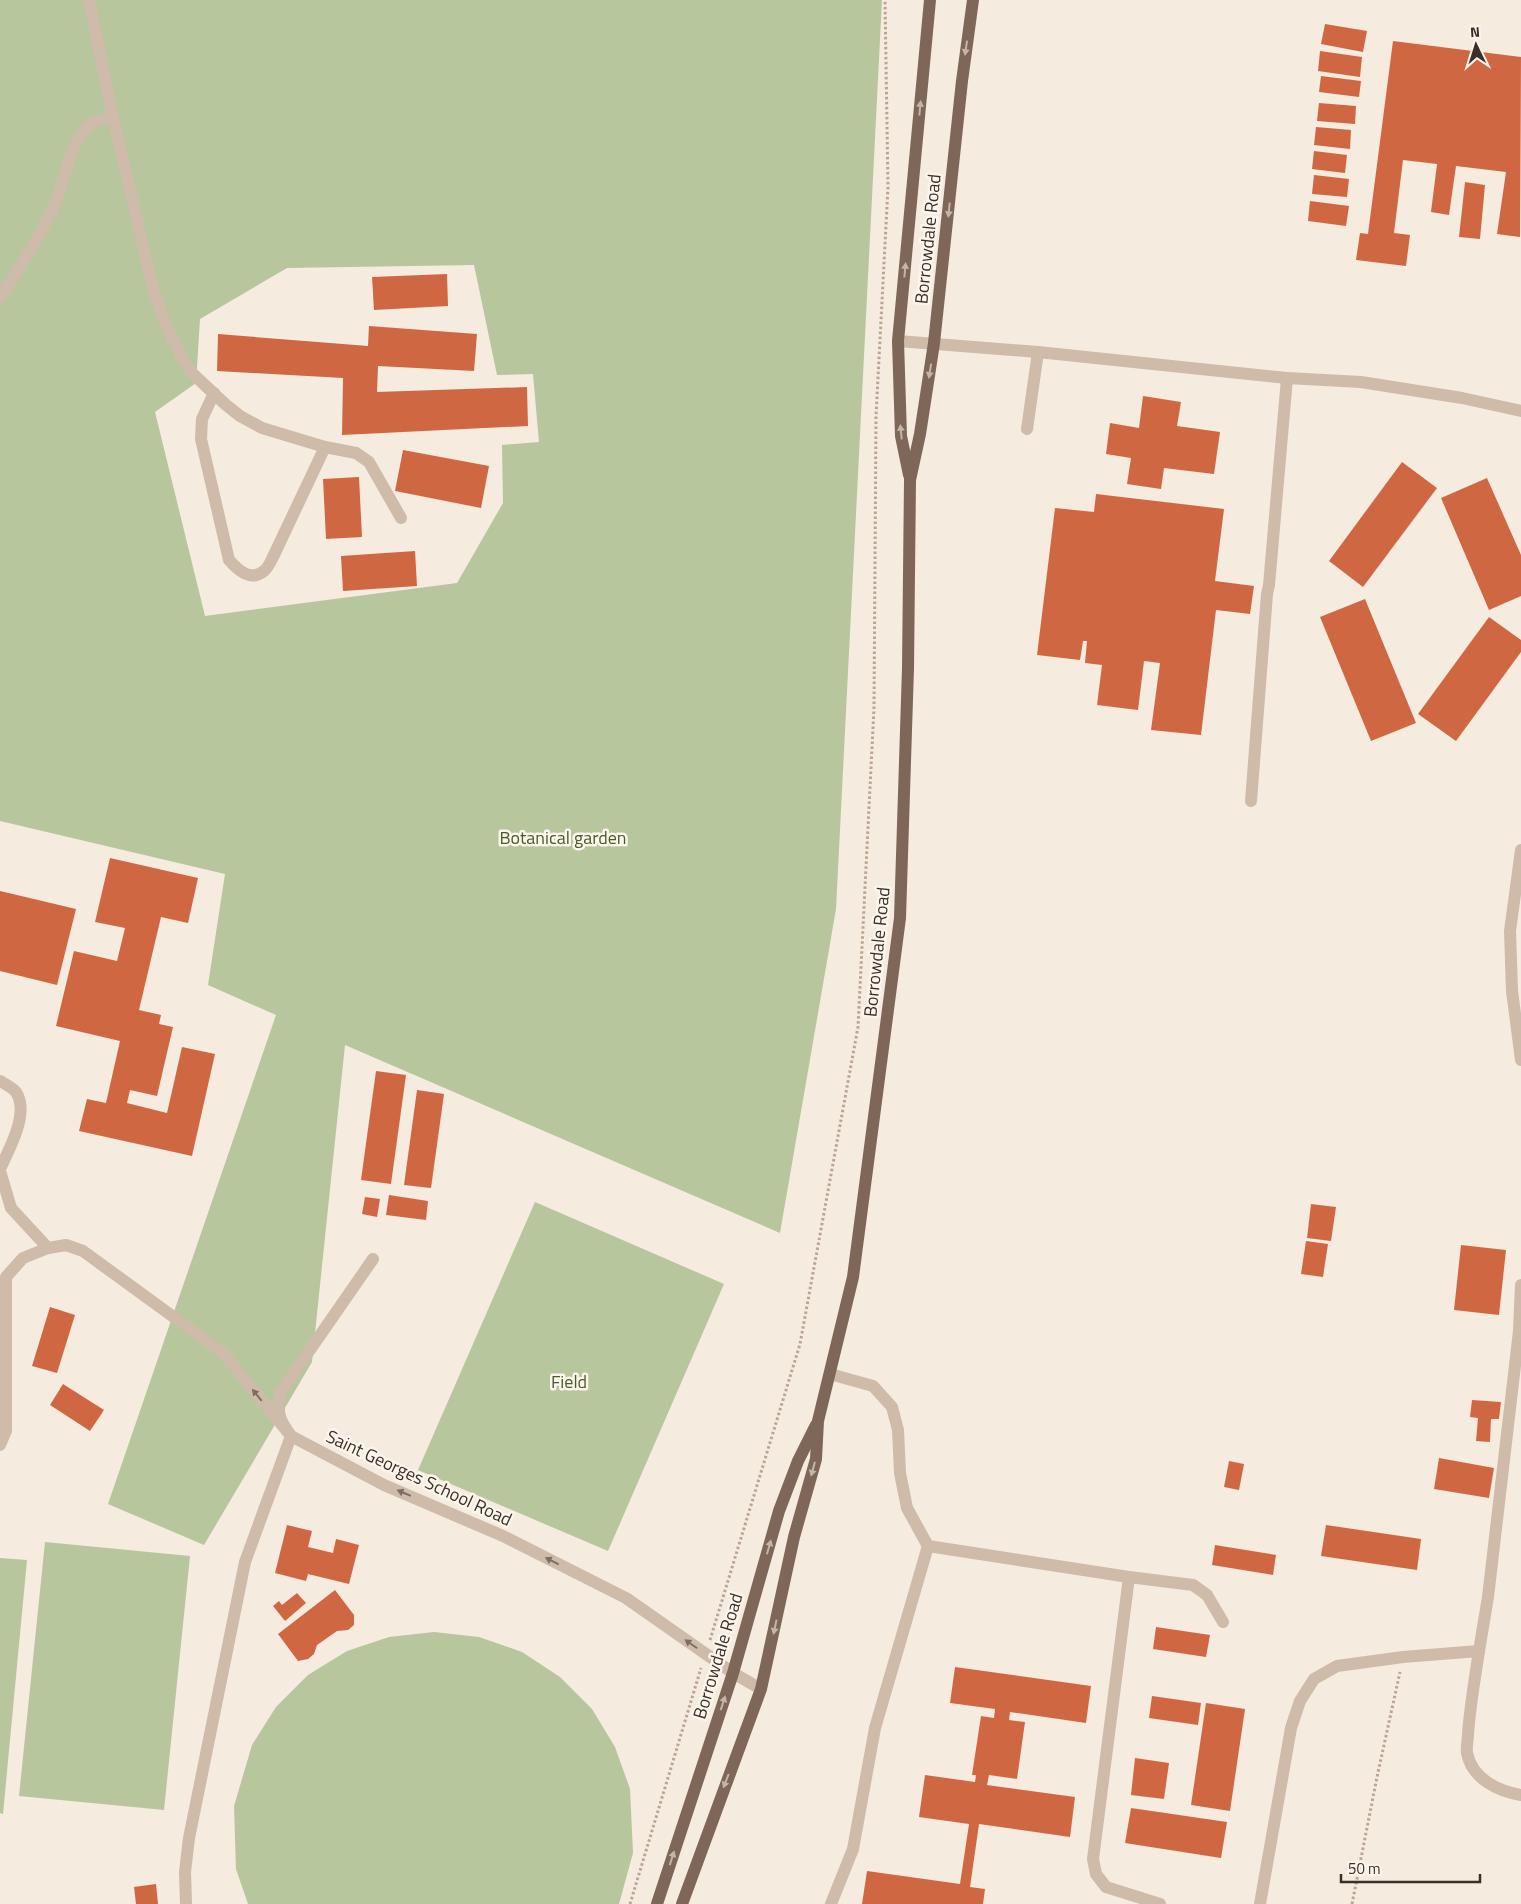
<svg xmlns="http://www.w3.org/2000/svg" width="1521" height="1904" viewBox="0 0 1521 1904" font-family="'Titillium Web',sans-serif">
<rect width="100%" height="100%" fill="#f5ebdf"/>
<g fill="#b7c69d" fill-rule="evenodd">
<path d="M0,0H882L836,909L780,1233L345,1045L312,1362L204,1545L108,1504L276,1015L208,985L225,874L0,821ZM474,265L497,375L533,374L539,442L502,445L503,503L457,583L205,616L155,412L196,383L200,319L287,268Z"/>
<polygon points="535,1202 724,1284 608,1551 418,1470"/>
<polygon points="45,1542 190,1556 164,1810 19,1796"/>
<polygon points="0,1558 27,1560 3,1814 0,1813"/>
<polygon points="434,1632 479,1637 522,1652 560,1677 592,1709 615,1747 630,1789 633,1853 619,1904 248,1904 236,1869 234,1806 252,1745 276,1707 308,1675 347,1651 389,1637"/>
</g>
<g fill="#cf6842">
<polygon points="1325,24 1367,31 1363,52 1321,44"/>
<polygon points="1393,41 1521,57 1520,237 1497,234 1506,172 1456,166 1449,215 1431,212 1437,164 1403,160 1394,233 1410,235 1406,266 1356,260 1360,233 1368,234"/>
<polygon points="1320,51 1362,57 1360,77 1318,71"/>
<polygon points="1321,76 1361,81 1359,97 1319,92"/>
<polygon points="1319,103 1356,106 1355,124 1317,121"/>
<polygon points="1316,127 1351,130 1350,149 1314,145"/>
<polygon points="1314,151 1347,155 1345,173 1312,169"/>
<polygon points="1314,175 1349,179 1347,197 1312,194"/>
<polygon points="1465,182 1485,185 1480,239 1459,237"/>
<polygon points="1310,201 1349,206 1346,226 1308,221"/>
<polygon points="447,274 448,306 374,310 372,277"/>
<polygon points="369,326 477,334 474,371 378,366 377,392 527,387 528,426 342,435 343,378 217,371 218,334 368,346"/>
<polygon points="1143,396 1181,402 1177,426 1220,432 1214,474 1164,468 1161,489 1127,484 1131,458 1106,454 1110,423 1139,428"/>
<polygon points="403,450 489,466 481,508 395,491"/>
<polygon points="1402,462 1437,488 1363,587 1329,561"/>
<polygon points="359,477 362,537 326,539 323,479"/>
<polygon points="1487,478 1521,555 1521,596 1489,610 1441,498"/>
<polygon points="1096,494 1224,509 1215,581 1254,586 1250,614 1216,610 1201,735 1151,730 1160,663 1144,661 1138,710 1097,705 1102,665 1085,663 1087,641 1083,641 1080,660 1037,655 1055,508 1094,512"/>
<polygon points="415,551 417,586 343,591 341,556"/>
<polygon points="1365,599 1416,723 1371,741 1320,617"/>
<polygon points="1489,617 1521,640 1521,652 1456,741 1418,714"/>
<polygon points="110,858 198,878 188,923 161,917 139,1010 161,1015 159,1024 173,1027 157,1096 130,1090 127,1103 167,1113 182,1047 215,1054 192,1156 79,1131 87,1099 106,1103 120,1041 56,1026 74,951 117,961 125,928 95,922"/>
<polygon points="0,891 76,909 57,985 0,971"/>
<polygon points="376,1071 406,1075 391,1184 361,1180"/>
<polygon points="417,1090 444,1094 431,1188 404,1185"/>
<polygon points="389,1195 428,1201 426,1220 386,1215"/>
<polygon points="365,1197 380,1199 377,1217 362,1214"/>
<polygon points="1311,1204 1336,1207 1331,1241 1307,1238"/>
<polygon points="1306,1241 1328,1244 1323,1277 1301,1274"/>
<polygon points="1461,1245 1506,1250 1499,1315 1454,1310"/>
<polygon points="50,1307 75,1315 57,1373 32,1366"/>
<polygon points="63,1384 104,1410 90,1431 50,1405"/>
<polygon points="1472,1400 1501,1402 1499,1419 1491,1419 1490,1442 1476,1441 1478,1418 1470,1417"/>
<polygon points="1439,1458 1494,1468 1489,1498 1434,1489"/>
<polygon points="1229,1461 1244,1464 1239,1490 1224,1487"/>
<polygon points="287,1525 312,1531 308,1547 333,1553 336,1539 359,1545 349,1584 308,1574 306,1581 275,1573"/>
<polygon points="1326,1525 1421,1539 1417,1570 1321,1556"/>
<polygon points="1215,1545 1276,1555 1273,1575 1212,1565"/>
<polygon points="335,1590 354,1615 354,1625 348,1630 337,1631 317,1645 314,1654 308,1659 298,1661 278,1634"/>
<polygon points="297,1593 306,1603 285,1621 273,1606 279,1601 282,1605"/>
<polygon points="1156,1627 1210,1635 1206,1657 1153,1649"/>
<polygon points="955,1667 1091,1686 1086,1723 1010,1712 1009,1720 1025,1722 1017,1779 989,1775 987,1785 1075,1797 1070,1837 979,1824 970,1887 985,1889 983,1904 862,1904 867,1871 960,1884 969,1824 919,1817 925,1775 975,1782 976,1775 972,1775 981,1716 994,1718 995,1709 950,1703"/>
<polygon points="1152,1696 1201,1703 1198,1725 1149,1718"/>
<polygon points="1206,1703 1245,1709 1230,1811 1191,1805"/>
<polygon points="1135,1758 1169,1763 1164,1799 1131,1795"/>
<polygon points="1131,1808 1227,1822 1221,1858 1125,1843"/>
<polygon points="156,1884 158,1904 136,1904 134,1887"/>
</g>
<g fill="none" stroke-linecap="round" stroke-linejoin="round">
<g stroke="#baa593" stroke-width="3" stroke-dasharray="2.5 2.5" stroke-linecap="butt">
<polyline points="710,1640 800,1344 858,1027 874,708 876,416 888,187 885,0"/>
<polyline points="630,1904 701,1668"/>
<polyline points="1352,1904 1377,1777 1400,1672"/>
</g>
<g stroke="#cebba9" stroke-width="12">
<polyline points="113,118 154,292 164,320 180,355 193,374 225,404 240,416 262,428 325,447 356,453 369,462 401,518"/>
<path d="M0,297C20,267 40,237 55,204C64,183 70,145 85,129C92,120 102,119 113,118L89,0"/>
<polyline points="898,341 1038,352 1287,378 1361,382 1462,398 1521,411"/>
<path d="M214,393L202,419L201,439L229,560C238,570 250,582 264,571C268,568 271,561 273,557L325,447"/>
<polyline points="1027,429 1038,352"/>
<polyline points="1251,801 1267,594 1269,585 1287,378"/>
<polyline points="1521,850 1510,931 1512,991 1521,1060"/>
<path d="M0,1081C5,1084 13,1088 16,1092C30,1113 9,1149 0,1169"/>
<polyline points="0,1171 11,1208 48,1248"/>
<polyline points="830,1374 873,1386 892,1407 898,1430 900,1473 907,1508 928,1546 1129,1577"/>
<polyline points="0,1445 6,1431 6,1277 23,1258 48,1248 66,1245 83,1251 223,1353 291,1436 384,1485 503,1536 626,1598 733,1673 761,1689"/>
<path d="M1479,1651C1475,1678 1470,1706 1468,1734C1468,1740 1466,1747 1467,1753C1472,1779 1498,1791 1521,1795"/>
<path d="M186,1904L185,1872L189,1838L245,1562L291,1436C279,1419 277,1414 280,1393L373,1259"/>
<polyline points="831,1904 853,1849 875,1728 928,1546"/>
<polyline points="1160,1904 1106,1887 1096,1874 1093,1859 1129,1577 1193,1585 1207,1595 1223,1622"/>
<polyline points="1260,1904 1291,1728 1300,1701 1314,1679 1337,1666 1403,1657 1479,1651 1488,1597 1519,1331 1521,1285"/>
</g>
<g stroke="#7e6759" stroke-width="12">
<polyline points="909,475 901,436 898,341 930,0"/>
<polyline points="657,1904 733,1673 779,1511 798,1461 816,1425"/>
<polyline points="682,1904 761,1689 794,1537 816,1459 818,1421 853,1277 900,918 908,668 910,480 920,434 934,343 962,81 973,0"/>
</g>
</g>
<defs><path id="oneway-solid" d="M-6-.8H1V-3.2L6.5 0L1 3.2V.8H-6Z" transform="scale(1.25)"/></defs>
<g fill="#c3b5aa">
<use href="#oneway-solid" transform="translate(966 48) rotate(98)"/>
<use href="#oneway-solid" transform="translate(920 108) rotate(-85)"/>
<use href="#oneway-solid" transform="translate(949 210) rotate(96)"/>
<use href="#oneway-solid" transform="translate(905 270) rotate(-85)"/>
<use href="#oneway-solid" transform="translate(930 371) rotate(99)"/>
<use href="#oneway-solid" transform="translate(901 432) rotate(-96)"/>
<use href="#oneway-solid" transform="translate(813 1469) rotate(105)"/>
<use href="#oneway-solid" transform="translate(769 1547) rotate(-74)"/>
<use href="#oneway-solid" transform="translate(775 1627) rotate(102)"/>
<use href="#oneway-solid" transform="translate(723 1703) rotate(-72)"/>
<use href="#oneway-solid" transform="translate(726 1781) rotate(111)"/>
<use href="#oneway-solid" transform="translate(672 1858) rotate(-72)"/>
</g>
<g fill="#7d6e63">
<use href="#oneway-solid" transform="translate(257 1395) rotate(-129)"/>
<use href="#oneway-solid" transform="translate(404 1493) rotate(-157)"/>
<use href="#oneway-solid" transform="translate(552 1561) rotate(-153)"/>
<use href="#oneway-solid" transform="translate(691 1644) rotate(-145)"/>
</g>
<g text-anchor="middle" stroke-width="5" stroke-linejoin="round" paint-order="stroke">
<g font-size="18" fill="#3b2f29" stroke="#fcf5ec">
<text transform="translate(928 239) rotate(-84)" y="6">Borrowdale Road</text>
<text transform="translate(877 952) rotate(-84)" y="6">Borrowdale Road</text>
<text transform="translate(419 1478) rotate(25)" y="6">Saint Georges School Road</text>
<text transform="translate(718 1656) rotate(-73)" y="6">Borrowdale Road</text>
</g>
<g font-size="18" fill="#495c2b" stroke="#fcf5ec">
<text x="563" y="844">Botanical garden</text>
<text x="569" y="1388">Field</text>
</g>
</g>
<g transform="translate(1476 45) rotate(356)" stroke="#fcf5ec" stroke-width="4" paint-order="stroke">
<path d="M0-4L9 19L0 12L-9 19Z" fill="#3b2f29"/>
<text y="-8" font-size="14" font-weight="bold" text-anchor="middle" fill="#3b2f29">N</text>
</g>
<path d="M1341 1874v8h139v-8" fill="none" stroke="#3b2f29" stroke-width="2.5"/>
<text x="1348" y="1874" font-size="15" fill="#3b2f29" stroke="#fcf5ec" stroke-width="4" paint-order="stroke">50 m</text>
</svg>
